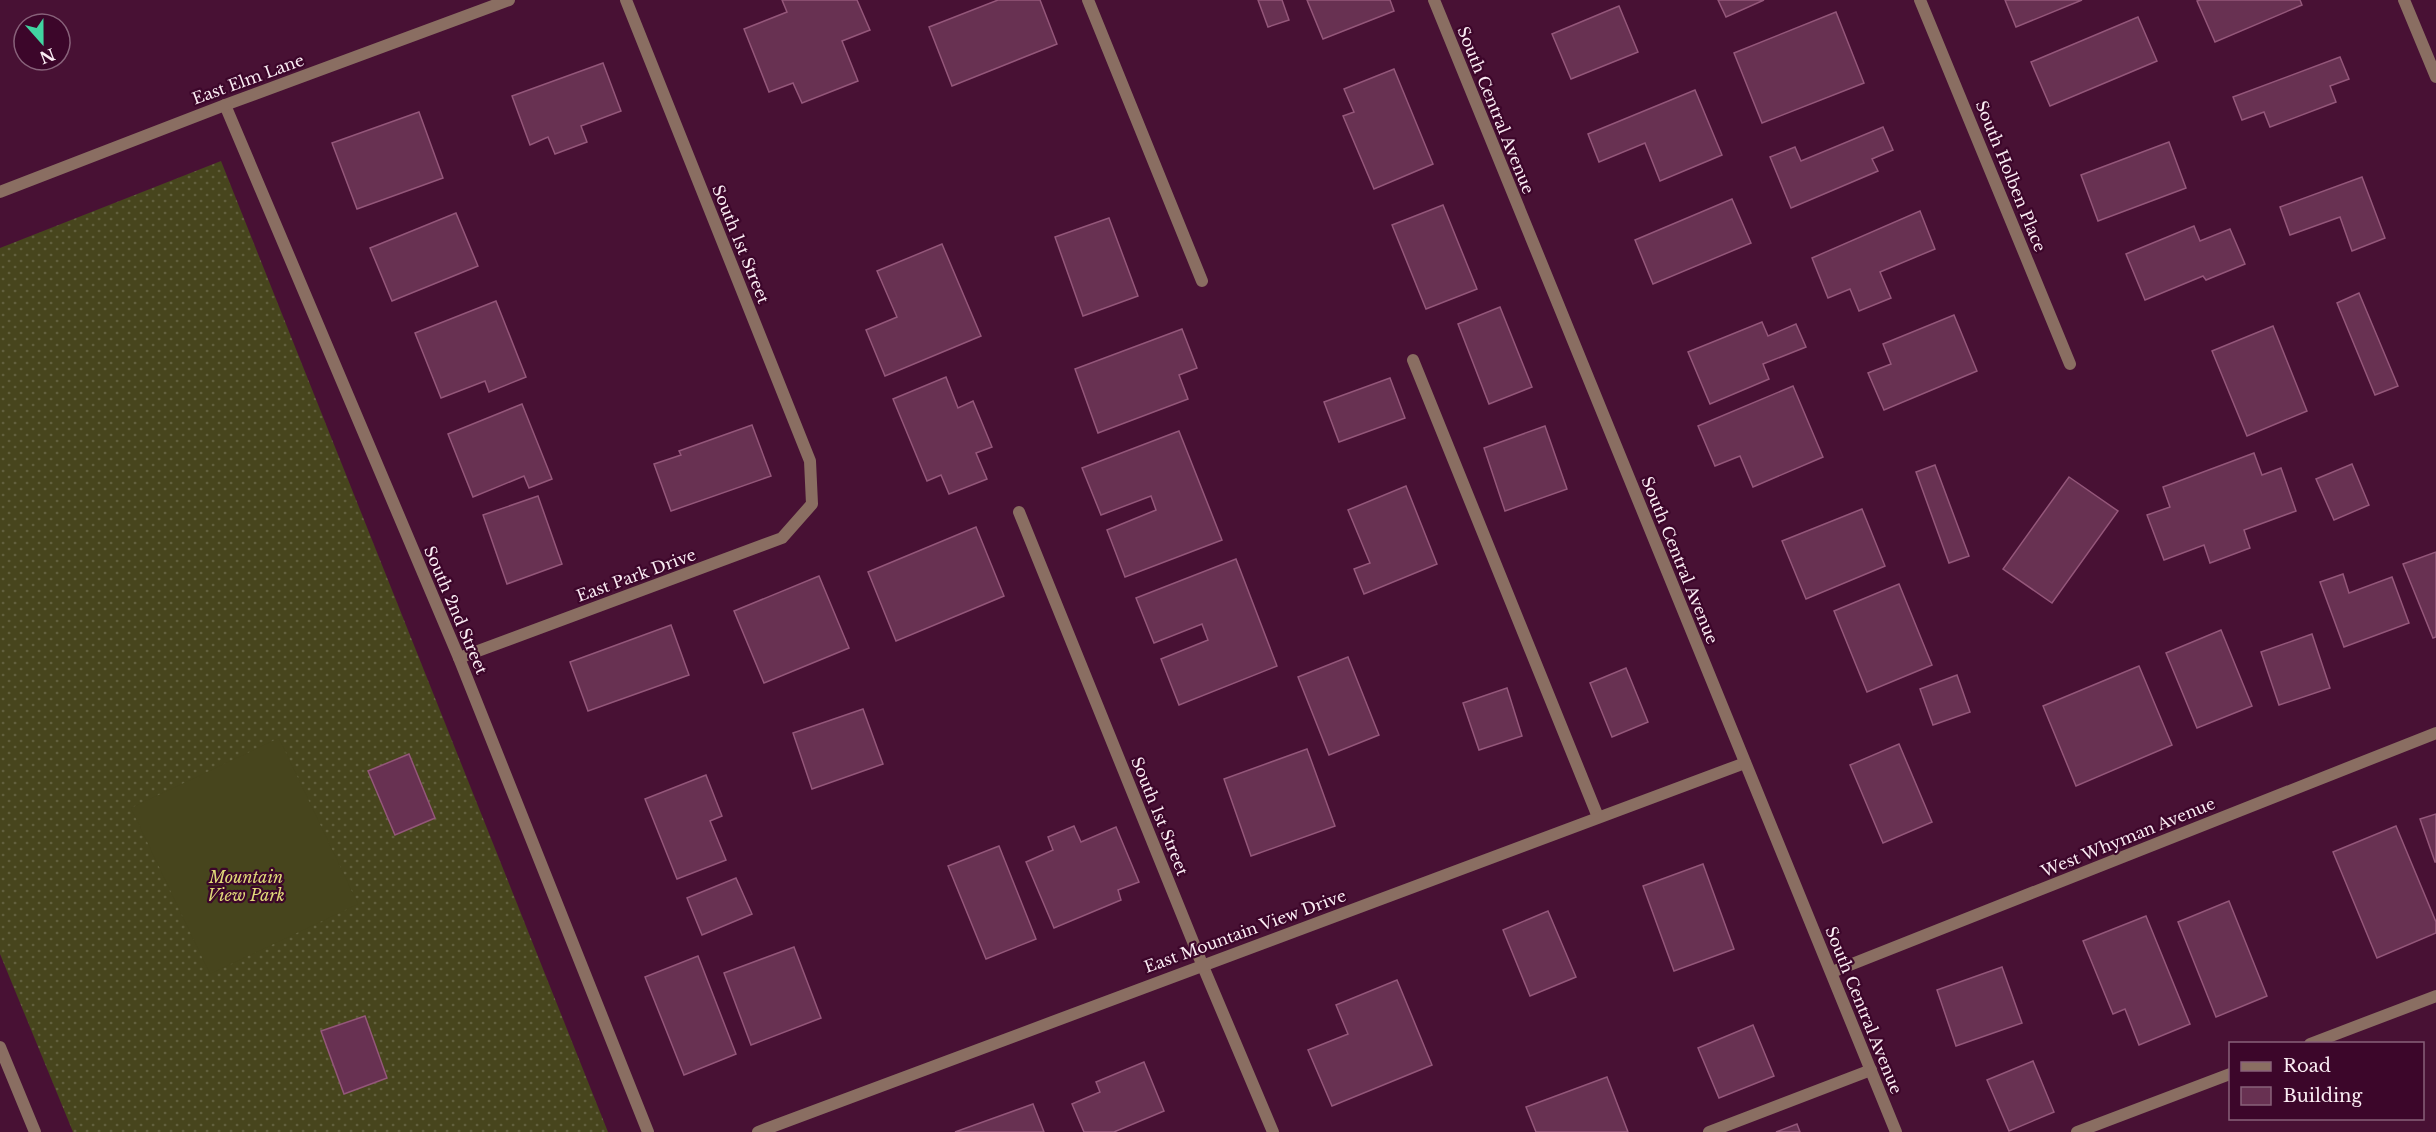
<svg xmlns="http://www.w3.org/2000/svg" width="2436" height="1132" viewBox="0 0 2436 1132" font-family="'Libre Baskerville',serif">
<defs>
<pattern id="grass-dots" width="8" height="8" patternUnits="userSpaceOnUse" patternTransform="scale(1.5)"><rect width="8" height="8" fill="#47451d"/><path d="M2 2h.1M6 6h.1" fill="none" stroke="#62603e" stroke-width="1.8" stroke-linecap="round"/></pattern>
</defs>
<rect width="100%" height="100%" fill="#481134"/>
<polygon fill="url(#grass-dots)" points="221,161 608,1132 73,1132 0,954 0,248"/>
<polygon fill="#47451d" points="279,738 358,904 210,974 131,808"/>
<g fill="#683152" stroke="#94577a" stroke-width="1.5">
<polygon points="782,0 857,0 870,30 842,41 858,81 802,103 793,83 769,92 744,29 787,12"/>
<polygon points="998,0 1040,0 1057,44 952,86 929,27"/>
<polygon points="1258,0 1282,0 1289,20 1268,27"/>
<polygon points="1307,0 1390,0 1394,11 1323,39"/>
<polygon points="1718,0 1764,0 1726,17"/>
<polygon points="2005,0 2082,0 2016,27"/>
<polygon points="2200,0 2300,0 2302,5 2215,42 2197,1"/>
<polygon points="1619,6 1638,52 1571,79 1552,34"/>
<polygon points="1836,12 1864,83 1762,123 1734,53"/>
<polygon points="2138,17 2157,61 2050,106 2031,62"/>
<polygon points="2340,57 2349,79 2330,86 2336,102 2270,127 2264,112 2242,120 2233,97"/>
<polygon points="603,63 621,111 581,126 587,142 555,154 548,137 530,145 512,96"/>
<polygon points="1394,69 1433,164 1374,189 1343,116 1354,112 1344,89"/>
<polygon points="1695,90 1722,155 1660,181 1645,143 1599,162 1588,134"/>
<polygon points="419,112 443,178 357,209 332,143"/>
<polygon points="1883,127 1893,150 1872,159 1878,171 1791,208 1770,157 1795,147 1801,161"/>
<polygon points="2169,142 2186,188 2098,221 2081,175"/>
<polygon points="2362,177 2385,238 2352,251 2340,217 2290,235 2280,207"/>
<polygon points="1732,199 1751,243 1653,284 1635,240"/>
<polygon points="1443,205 1477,289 1426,309 1392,225"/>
<polygon points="1920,211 1935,249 1880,272 1891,298 1859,311 1850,289 1828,298 1812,258"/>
<polygon points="456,213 478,266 392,301 370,248"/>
<polygon points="1109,218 1138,296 1083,316 1055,237"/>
<polygon points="2194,226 2200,241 2230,229 2245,264 2206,280 2203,276 2145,300 2126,254"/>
<polygon points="942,244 981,336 885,376 866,330 897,317 877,271"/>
<polygon points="2359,293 2398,386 2375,395 2337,303"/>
<polygon points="496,301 526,377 489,392 485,381 441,398 415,333"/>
<polygon points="1500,307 1532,387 1489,404 1458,324"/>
<polygon points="1954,315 1977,371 1884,410 1868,373 1891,364 1883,344"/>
<polygon points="1762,322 1768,336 1796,324 1806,347 1763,364 1769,379 1710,404 1688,352"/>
<polygon points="2273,326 2307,411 2247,436 2212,351"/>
<polygon points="1182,329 1197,368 1179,375 1188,399 1098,433 1075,369"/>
<polygon points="946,377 958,408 973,401 992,447 976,453 987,479 949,494 941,475 927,481 893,399"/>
<polygon points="1390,378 1405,418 1339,442 1324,402"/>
<polygon points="1793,386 1823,457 1753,487 1740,456 1715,466 1698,426"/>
<polygon points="522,404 552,479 529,488 524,476 473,497 448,434"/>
<polygon points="752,425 771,476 671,511 654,464 681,455 679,451"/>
<polygon points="1545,426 1567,489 1505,511 1484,448"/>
<polygon points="1179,431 1222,540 1125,577 1107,530 1156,510 1151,496 1101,515 1082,468"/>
<polygon points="2254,453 2262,475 2281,468 2296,511 2244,530 2250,548 2210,563 2204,545 2164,560 2147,515 2170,507 2163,487"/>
<polygon points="2352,464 2369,505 2334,520 2316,479"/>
<polygon points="1935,465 1969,556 1949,563 1916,472"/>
<polygon points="2069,477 2118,511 2052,603 2003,569"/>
<polygon points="1406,486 1437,564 1364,594 1354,569 1370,563 1348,510"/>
<polygon points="538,496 562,564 507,584 483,515"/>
<polygon points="1862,509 1885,566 1806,599 1782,541"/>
<polygon points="976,527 1004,596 896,641 868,572"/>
<polygon points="2436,552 2436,637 2433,638 2403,564"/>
<polygon points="1236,559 1277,666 1179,705 1161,659 1208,640 1202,624 1154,643 1136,598"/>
<polygon points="2343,574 2349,593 2392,577 2409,623 2344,647 2320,582"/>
<polygon points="819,576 849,648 764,683 734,611"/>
<polygon points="1899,584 1932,665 1867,692 1834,611"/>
<polygon points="671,625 689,675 588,711 570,662"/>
<polygon points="2221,630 2252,706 2197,728 2166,653"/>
<polygon points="2312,634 2330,688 2279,705 2261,652"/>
<polygon points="1348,657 1379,735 1329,755 1298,677"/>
<polygon points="2139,666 2172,745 2076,786 2043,706"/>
<polygon points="1626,668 1648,722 1612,737 1590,683"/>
<polygon points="1957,675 1970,712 1933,725 1920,689"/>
<polygon points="1507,688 1522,736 1479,750 1463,703"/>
<polygon points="863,709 883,764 812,789 793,733"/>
<polygon points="1899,744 1932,822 1883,843 1850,765"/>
<polygon points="1307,749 1335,826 1251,856 1224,779"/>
<polygon points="409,754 435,818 395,835 368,771"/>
<polygon points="706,775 722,816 710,821 726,860 677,879 645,799"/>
<polygon points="2436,814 2436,862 2435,862 2420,819"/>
<polygon points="1074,826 1081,842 1116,827 1139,882 1118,890 1121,900 1054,928 1026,862 1053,850 1048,837"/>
<polygon points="2396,826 2436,922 2436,933 2377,958 2333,852"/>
<polygon points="999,846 1036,939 986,959 948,866"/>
<polygon points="1703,864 1734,949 1674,971 1643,886"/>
<polygon points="736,878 752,914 702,935 687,898"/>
<polygon points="2229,901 2267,996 2216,1017 2178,922"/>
<polygon points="1548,911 1576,977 1530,996 1503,930"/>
<polygon points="2146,916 2190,1024 2139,1045 2125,1009 2113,1014 2083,941"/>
<polygon points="794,947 821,1018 751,1045 724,973"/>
<polygon points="698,956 736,1054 684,1075 645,977"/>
<polygon points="2002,967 2022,1023 1956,1046 1937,990"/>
<polygon points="1397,980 1432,1065 1332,1106 1308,1050 1348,1034 1336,1005"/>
<polygon points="365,1016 387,1078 344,1094 321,1031"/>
<polygon points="1753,1025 1774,1076 1719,1098 1698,1048"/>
<polygon points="2033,1061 2054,1112 2009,1131 1987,1080"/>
<polygon points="1144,1062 1164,1111 1114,1132 1084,1132 1072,1104 1100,1092 1096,1082"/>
<polygon points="1607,1077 1628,1132 1536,1132 1526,1107"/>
<polygon points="1033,1104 1044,1132 955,1132"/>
<polygon points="1797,1124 1800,1132 1776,1132"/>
</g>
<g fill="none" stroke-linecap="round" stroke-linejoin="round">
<g stroke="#8a6e62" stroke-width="12">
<polyline points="1088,0 1202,281"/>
<polyline points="1413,360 1598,817"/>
<polyline points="2310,1044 2436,996"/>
<polyline points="1709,1132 1871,1070"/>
<polyline points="2077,1132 2230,1074"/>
</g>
<g stroke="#8a6e62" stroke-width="12">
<polyline points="1920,0 2070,364"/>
<polyline points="2404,0 2436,77"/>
<polyline points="225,105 459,658 648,1132"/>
<polyline points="0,192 225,105 509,0"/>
<polyline points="1019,512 1202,964 1273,1132"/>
<polyline points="459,658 782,538 812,504 810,461 626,0"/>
<polyline points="1832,972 2436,733"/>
<polyline points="0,1047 35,1132"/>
<polyline points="758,1132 1745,763"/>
</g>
<polyline stroke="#8a6e62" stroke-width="12" points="1434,0 1896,1132"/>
</g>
<g text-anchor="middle" stroke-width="4.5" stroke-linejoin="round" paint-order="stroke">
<g font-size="16" fill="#faecf3" stroke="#3c062a">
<text transform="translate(248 79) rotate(-20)" y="6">East Elm Lane</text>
<text transform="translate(1496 110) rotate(68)" y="6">South Central Avenue</text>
<text transform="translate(2011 176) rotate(68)" y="6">South Holben Place</text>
<text transform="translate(741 244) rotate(68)" y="6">South 1st Street</text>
<text transform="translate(1680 560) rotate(68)" y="6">South Central Avenue</text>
<text transform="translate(636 575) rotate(-20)" y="6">East Park Drive</text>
<text transform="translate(456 610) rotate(67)" y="6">South 2nd Street</text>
<text transform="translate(1160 816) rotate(68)" y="6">South 1st Street</text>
<text transform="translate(2128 837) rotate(-22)" y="6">West Whyman Avenue</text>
<text transform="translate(1245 931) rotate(-20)" y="6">East Mountain View Drive</text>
<text transform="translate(1864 1010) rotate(68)" y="6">South Central Avenue</text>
</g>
<g font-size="16" font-style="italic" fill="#e0da79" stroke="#3c062a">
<text x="246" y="883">Mountain<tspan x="246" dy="18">View Park</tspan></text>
</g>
</g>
<rect x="2229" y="1042" width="195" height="78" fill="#3c062a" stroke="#88627a" stroke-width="1.5"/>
<rect x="2241" y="1062" width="30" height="9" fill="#8a6e62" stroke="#88627a" stroke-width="1.5"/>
<text x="2283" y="1072" font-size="18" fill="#faecf3">Road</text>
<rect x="2241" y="1087" width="30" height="18" fill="#683152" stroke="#88627a" stroke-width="1.5"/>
<text x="2283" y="1102" font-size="18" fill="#faecf3">Building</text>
<g transform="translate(42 42) rotate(159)"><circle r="28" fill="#3c062a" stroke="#88627a" stroke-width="1.5"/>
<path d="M0-4.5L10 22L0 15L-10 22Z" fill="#41d4a1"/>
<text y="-9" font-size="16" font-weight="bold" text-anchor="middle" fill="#faecf3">N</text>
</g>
</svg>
